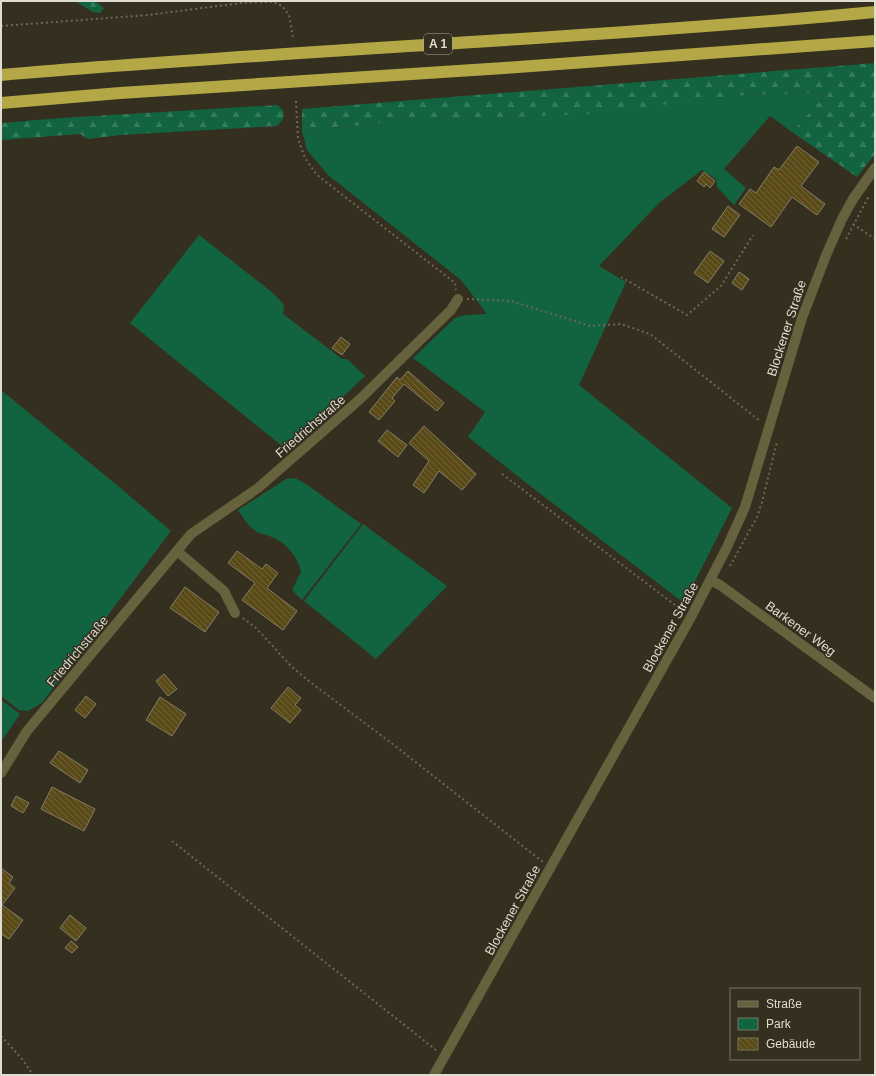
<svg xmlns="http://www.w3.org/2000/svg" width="876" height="1076" viewBox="0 0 876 1076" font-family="Arial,sans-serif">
<defs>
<pattern id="forest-firs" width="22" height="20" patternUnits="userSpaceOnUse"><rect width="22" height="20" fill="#126440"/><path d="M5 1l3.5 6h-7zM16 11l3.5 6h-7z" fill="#347a5b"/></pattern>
<pattern id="building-back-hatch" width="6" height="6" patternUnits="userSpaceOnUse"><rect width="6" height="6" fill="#594a17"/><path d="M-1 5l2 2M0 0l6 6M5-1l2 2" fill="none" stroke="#706438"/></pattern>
</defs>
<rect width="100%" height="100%" fill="#342f1e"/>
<g fill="#126440">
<polygon points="827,93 792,132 770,116 724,169 746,188 734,205 717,187 716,179 702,170 659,203 599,266 626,282 579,385 732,508 684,603 538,492 468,437 485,412 413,358 455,318 465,315 487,314 461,280 328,175 307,150 302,131 392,122 744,95"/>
<polygon points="199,235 273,293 284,305 283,314 329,349 342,359 347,359 365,376 287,450 130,323"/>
<polygon points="1,390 118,486 171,531 42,703 28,711 19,710 1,696"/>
<path d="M295,478L306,484L361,524L302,600L292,590L301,572C297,555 286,542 269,536C265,534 261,534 257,532C249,527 243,518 238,510L286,479Z"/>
<polygon points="363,524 447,586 376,659 304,601"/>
<polygon points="1,700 20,714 1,742"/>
</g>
<g fill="url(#forest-firs)">
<polygon points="75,1 95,1 104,8 100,13 93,12"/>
<polygon points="875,63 875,154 857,177 792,132 827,93 744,95 587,114 392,122 302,131 302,109"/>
<polygon points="278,105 284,112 283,119 277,126 120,135 88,139 80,134 1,140 1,123 61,118"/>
</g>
<g fill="url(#building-back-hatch)" stroke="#837e6a">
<polygon points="797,146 819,162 801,186 825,204 817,215 792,197 771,227 739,204 750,189 756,193 774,167 779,170"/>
<polygon points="704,172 715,181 710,188 706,184 704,187 697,181"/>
<polygon points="728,206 740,215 724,237 712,229"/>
<polygon points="710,251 724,261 708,283 694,273"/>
<polygon points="739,272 749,279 742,290 732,283"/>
<polygon points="341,337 350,344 342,355 332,348"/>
<polygon points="408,371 444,403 437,411 404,384 392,398 395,401 379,420 369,412 397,377 400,380"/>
<polygon points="424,426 476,474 462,490 439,471 424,493 413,485 429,461 409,443"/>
<polygon points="387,430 407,445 398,457 378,441"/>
<polygon points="237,551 262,569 266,564 278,573 267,588 297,611 283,630 242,600 255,583 228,563"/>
<polygon points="185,587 219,612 205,632 170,608"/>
<polygon points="164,674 177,689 168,696 156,681"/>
<polygon points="288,687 301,698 295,705 301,710 290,723 271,708"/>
<polygon points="86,696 96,704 85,718 75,710"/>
<polygon points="160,697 186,714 172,736 146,720"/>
<polygon points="59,751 88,770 80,783 50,763"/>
<polygon points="52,787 95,809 84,831 41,809"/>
<polygon points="16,796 29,803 23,813 11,806"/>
<polygon points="1,868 13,877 9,883 15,888 2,905 23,920 9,939 1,934"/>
<polygon points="70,915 86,928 76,941 60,928"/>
<polygon points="71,941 78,947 72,953 65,948"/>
</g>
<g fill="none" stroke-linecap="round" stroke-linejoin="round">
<g stroke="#6c6859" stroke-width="2" stroke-dasharray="2 3" stroke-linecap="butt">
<polyline points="1,26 148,15 241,3 265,2 274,2 282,6 289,15 293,37"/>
<polyline points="296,101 298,139 305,158 317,175 455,283 456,290"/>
<polyline points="853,224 875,239"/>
<polyline points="846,239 869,196"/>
<polyline points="621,277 687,315 721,286 753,235"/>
<polyline points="467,299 511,301 590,326 621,324 650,334 760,421"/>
<polyline points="502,474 683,611"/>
<polyline points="730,566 757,517 762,502 777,442"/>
<polyline points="243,618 256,628 291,666 310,682 390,742 543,862"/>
<polyline points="172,841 436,1050"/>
<polyline points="1,1036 23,1060 33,1075"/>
</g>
<g stroke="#66623e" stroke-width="10">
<polyline points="177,551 224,591 235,613"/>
<polyline points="710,580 720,585 875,698"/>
<polyline points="1,773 27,731 191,534 258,488 359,400 451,310 458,299"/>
<polyline points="434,1075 691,617 727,547 745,507 802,318 827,253 842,219 853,199 875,168"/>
</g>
<g stroke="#b3a746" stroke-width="12">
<path d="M1,75C292,50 584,39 875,12"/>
<polyline points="1,103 120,93 504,68 875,41"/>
</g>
</g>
<g text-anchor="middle" stroke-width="3" stroke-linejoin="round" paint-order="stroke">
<rect fill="#342f1e" stroke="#aca89b" stroke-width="1" x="424" y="34" width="28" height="20" rx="3"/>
<g font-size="12" font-weight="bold" fill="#dfdcd1">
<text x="438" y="48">A 1</text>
</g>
<g font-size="13" fill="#dfdcd1" stroke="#342f1e">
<text transform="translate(786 328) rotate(-72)" y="5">Blockener Straße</text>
<text transform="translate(310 426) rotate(-41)" y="5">Friedrichstraße</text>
<text transform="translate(670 627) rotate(-61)" y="5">Blockener Straße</text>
<text transform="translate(801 628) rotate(36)" y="5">Barkener Weg</text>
<text transform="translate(77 651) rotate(-50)" y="5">Friedrichstraße</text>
<text transform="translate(512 910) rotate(-61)" y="5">Blockener Straße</text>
</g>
</g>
<rect width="876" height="1076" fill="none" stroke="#dfdcd1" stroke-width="4"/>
<rect x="730" y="988" width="130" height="72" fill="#342f1e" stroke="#787466"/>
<rect x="738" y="1001" width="20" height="6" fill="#66623e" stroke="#787466"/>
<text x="766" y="1008" font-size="12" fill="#dfdcd1">Straße</text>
<rect x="738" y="1018" width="20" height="12" fill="#126440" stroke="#787466"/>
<text x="766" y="1028" font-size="12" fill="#dfdcd1">Park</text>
<rect x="738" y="1038" width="20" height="12" fill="url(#building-back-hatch)" stroke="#787466"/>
<text x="766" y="1048" font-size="12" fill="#dfdcd1">Gebäude</text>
</svg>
